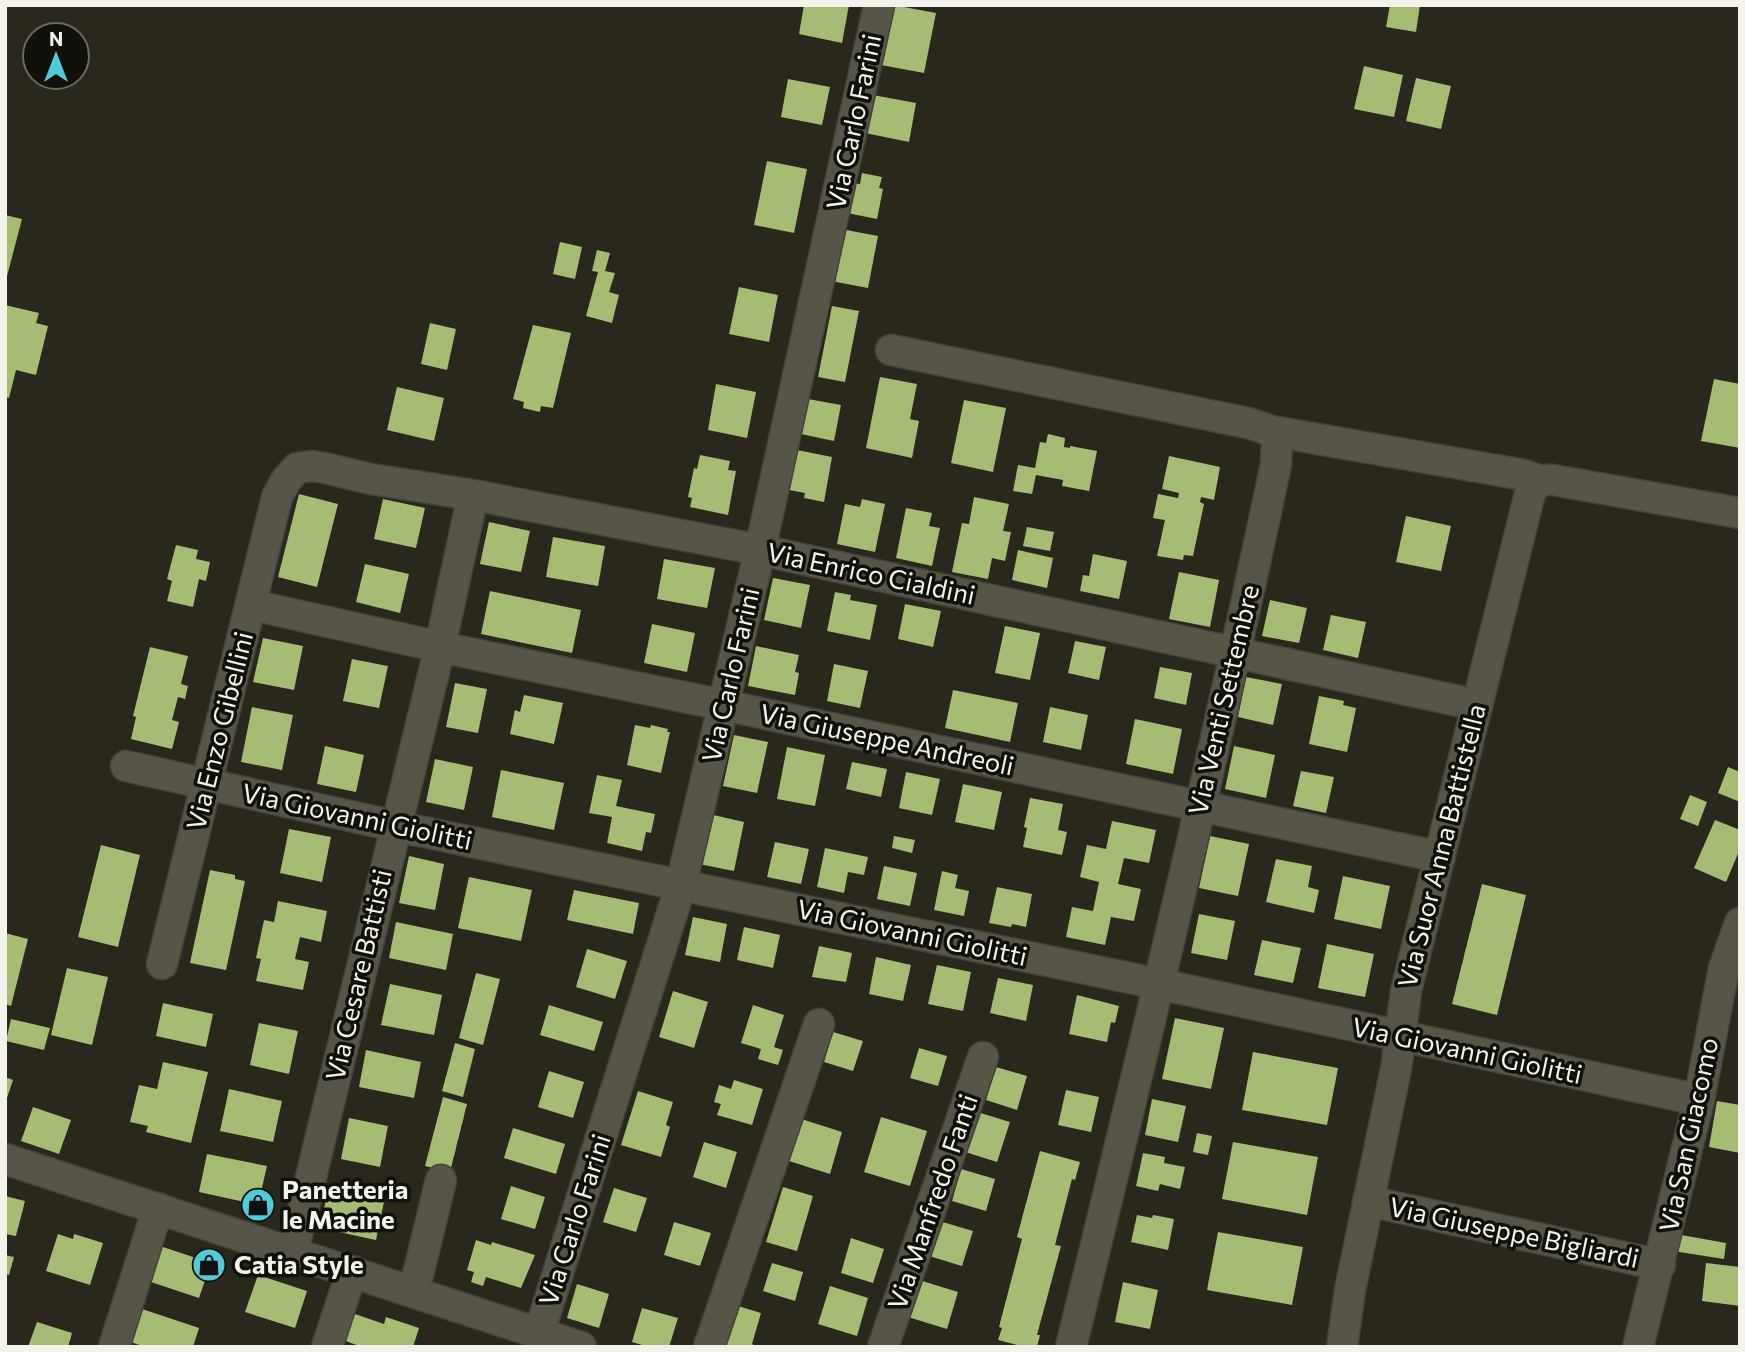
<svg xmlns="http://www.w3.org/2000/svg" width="1745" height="1352" viewBox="0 0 1745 1352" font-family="Commissioner,sans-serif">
<rect width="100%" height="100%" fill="#2a281d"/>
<g fill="#a6bb73">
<polygon points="804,5 849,5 842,43 799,34"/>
<polygon points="893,5 936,13 924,73 881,65"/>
<polygon points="1390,5 1420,5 1416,32 1386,27"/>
<polygon points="1364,66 1403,75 1394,117 1354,109"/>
<polygon points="1416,78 1451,86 1441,129 1406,121"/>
<polygon points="788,79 830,87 822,125 781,117"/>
<polygon points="873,95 916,103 909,142 865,133"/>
<polygon points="767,161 807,169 794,233 754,225"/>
<polygon points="862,173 882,177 879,188 883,189 877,219 847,213 853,183 860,184"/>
<polygon points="5,215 22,219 6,280 5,280"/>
<polygon points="841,229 878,236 868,288 831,281"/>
<polygon points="560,242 582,247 575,279 553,274"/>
<polygon points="597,250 610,253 605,271 615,273 609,292 619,295 612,323 586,316 598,272 592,271"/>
<polygon points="739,287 778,295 769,342 729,334"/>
<polygon points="5,305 39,313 36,323 48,326 36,375 16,370 9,398 5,397"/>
<polygon points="832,306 859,311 845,382 818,377"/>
<polygon points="430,323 456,329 447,370 421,364"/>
<polygon points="533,325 571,333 553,408 541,406 540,412 523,408 524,402 513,399"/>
<polygon points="880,377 917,384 910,419 919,421 912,458 866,448"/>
<polygon points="1714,379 1740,384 1740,448 1701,441"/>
<polygon points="716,384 756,392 747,438 708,430"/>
<polygon points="397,387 444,398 434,441 387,430"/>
<polygon points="808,399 841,405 834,441 801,434"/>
<polygon points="964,400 1006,408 993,472 951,463"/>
<polygon points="1048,434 1065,438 1064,447 1070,448 1070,446 1097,451 1089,491 1062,486 1063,480 1036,475 1032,494 1013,491 1018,465 1035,468 1040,442 1046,443"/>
<polygon points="792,449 832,457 824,502 804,498 805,493 784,489"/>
<polygon points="700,455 730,461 728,470 736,471 728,515 690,507 692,498 688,497 694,468 697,469"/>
<polygon points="1169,456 1220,467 1214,500 1201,497 1200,502 1204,504 1193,556 1184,555 1183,560 1157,556 1165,520 1153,518 1158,494 1178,498 1179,493 1162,489"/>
<polygon points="299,494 338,504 317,587 278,577"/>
<polygon points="974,497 1009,504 1003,531 1011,532 1005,561 992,558 988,579 952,572 962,523 969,524"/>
<polygon points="383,499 425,508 416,548 374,539"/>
<polygon points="862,499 885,504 875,552 837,544 845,504 860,507"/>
<polygon points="906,508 932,513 929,526 940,528 932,566 896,558"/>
<polygon points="1406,516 1451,526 1441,571 1396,562"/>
<polygon points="489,522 530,531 521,572 480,564"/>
<polygon points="1027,527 1054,532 1050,551 1023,546"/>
<polygon points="553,537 605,546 598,586 546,577"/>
<polygon points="176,545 198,550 196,559 210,562 206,581 199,579 193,607 167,601 172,581 167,579"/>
<polygon points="1018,550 1053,558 1047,588 1012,580"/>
<polygon points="1093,554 1127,561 1119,599 1080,591 1083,575 1089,576"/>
<polygon points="664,559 715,568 707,608 657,599"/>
<polygon points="365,564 409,574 400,613 356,602"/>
<polygon points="1179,572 1219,580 1210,627 1169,619"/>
<polygon points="773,578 810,585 801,628 764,620"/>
<polygon points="490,591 581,610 572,653 481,634"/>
<polygon points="835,592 851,595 850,600 877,605 870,640 827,631"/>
<polygon points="1270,600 1307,608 1299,643 1262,636"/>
<polygon points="905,604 941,611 933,647 898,639"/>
<polygon points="1331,615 1366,622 1358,658 1323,650"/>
<polygon points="652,624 695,633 687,672 644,663"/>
<polygon points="1005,626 1040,633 1030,680 995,673"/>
<polygon points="263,638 303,646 294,690 253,682"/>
<polygon points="1075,641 1106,647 1099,680 1068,673"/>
<polygon points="756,646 799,655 795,672 799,673 795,695 748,686"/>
<polygon points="150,647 188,656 181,684 188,686 185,699 178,697 172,720 179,722 172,749 131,739 136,717 133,716"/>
<polygon points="352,659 388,666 379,708 343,701"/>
<polygon points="834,664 868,671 860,708 827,701"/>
<polygon points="1160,667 1192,673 1186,705 1154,698"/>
<polygon points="1246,677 1282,684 1273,725 1238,717"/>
<polygon points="455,683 487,689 478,733 446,727"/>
<polygon points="953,690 1018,703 1010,742 945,728"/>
<polygon points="524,695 563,703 554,744 510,734 515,710 520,712"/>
<polygon points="1319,696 1344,701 1343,705 1356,708 1347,752 1309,744"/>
<polygon points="252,707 293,715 282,770 241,762"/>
<polygon points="1050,707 1088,715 1081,750 1043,742"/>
<polygon points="1135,719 1182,729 1173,774 1126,764"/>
<polygon points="635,725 650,728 651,725 668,729 667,732 670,732 661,773 627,765"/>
<polygon points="734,735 768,742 757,793 723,786"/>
<polygon points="325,746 364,755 356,792 317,784"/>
<polygon points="1234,746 1275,755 1266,798 1225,789"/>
<polygon points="787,747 825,755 815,806 777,799"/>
<polygon points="435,759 473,767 464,810 426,802"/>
<polygon points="852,762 887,769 881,797 846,789"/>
<polygon points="1728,767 1740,772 1740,802 1718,793"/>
<polygon points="501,770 564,783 554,830 492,817"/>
<polygon points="1301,771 1334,777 1326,813 1293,806"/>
<polygon points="906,772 940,779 932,815 899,808"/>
<polygon points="597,775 622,780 616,806 655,814 651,833 646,832 642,851 607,843 612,817 589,813"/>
<polygon points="963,784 1002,792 994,830 955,822"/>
<polygon points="1690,795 1707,802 1698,826 1680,819"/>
<polygon points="1030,798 1063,804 1058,830 1067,832 1062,855 1023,847 1027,828 1024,827"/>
<polygon points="709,814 744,822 734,871 699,864"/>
<polygon points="1715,820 1740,830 1740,849 1726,882 1694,868"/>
<polygon points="1112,821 1156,830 1149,863 1124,858 1118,884 1141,889 1134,921 1111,917 1105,945 1066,937 1072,907 1093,911 1099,882 1080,877 1087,845 1106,849"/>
<polygon points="289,829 331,837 322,882 280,873"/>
<polygon points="894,836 915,840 912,853 892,848"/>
<polygon points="1210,836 1249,844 1238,896 1199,888"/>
<polygon points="775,842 809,849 801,884 767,877"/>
<polygon points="101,845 140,855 118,947 78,937"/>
<polygon points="825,848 868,857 864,875 848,872 844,893 817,887"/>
<polygon points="409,856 444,864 435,910 399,903"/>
<polygon points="1276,859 1312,866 1308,887 1319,890 1314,913 1266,902"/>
<polygon points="884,866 917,873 910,906 877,899"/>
<polygon points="210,870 235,875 235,879 245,881 226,970 190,963"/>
<polygon points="942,871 958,875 955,888 969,891 964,916 934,910"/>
<polygon points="1343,876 1390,886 1381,929 1334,919"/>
<polygon points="469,877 532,890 521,941 458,928"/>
<polygon points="1482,884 1526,895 1497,1015 1452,1004"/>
<polygon points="997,887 1032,894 1026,927 1012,924 1011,927 989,923"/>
<polygon points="574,890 639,903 633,934 567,920"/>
<polygon points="278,901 327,911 321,942 300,937 295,959 309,962 303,990 256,981 261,959 256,958 264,920 274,922"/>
<polygon points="1199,914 1235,921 1227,960 1191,953"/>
<polygon points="693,917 727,924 720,962 685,955"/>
<polygon points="396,922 453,934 446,970 389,958"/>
<polygon points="744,927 780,935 773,968 737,960"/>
<polygon points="5,933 28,939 11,1006 5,1004"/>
<polygon points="1262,940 1301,948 1293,983 1254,975"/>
<polygon points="1327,944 1374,954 1365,997 1318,988"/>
<polygon points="819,946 852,953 846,982 812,977"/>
<polygon points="587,949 627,961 615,999 576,987"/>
<polygon points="876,957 911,965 903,1001 869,994"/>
<polygon points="937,965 971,972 963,1011 928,1004"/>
<polygon points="67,968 108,977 92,1045 51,1035"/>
<polygon points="476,973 500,979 483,1045 459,1038"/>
<polygon points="998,978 1033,985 1026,1021 990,1013"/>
<polygon points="390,984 442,995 434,1035 381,1025"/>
<polygon points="673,991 708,1002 694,1048 659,1037"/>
<polygon points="1077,995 1119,1006 1115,1023 1111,1022 1107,1042 1069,1034"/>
<polygon points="163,1003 213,1014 206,1047 156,1036"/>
<polygon points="549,1005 603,1022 594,1051 540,1035"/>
<polygon points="753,1005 784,1015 774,1047 783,1050 778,1065 758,1059 761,1049 741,1043"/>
<polygon points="1175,1018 1224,1028 1211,1089 1162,1079"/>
<polygon points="11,1019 50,1028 44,1050 6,1041"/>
<polygon points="259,1023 298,1031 289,1074 250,1065"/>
<polygon points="833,1032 863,1041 853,1071 824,1062"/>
<polygon points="455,1043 475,1049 463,1097 442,1091"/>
<polygon points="919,1048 947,1056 938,1086 910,1078"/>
<polygon points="366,1050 421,1062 414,1098 359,1087"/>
<polygon points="1253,1052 1338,1068 1327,1125 1242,1110"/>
<polygon points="163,1062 208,1072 191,1143 146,1132 148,1126 130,1122 139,1085 157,1089"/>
<polygon points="996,1067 1027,1076 1017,1110 986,1100"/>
<polygon points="549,1071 584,1082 573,1118 538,1107"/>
<polygon points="5,1077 13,1080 6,1101 5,1101"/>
<polygon points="734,1080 763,1089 752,1125 717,1115 721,1104 714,1102 719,1085 731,1089"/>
<polygon points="229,1089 282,1101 273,1142 220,1131"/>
<polygon points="1066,1090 1099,1097 1091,1132 1058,1125"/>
<polygon points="638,1091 673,1102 666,1125 670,1127 661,1157 621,1145"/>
<polygon points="443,1097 467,1104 450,1172 425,1166"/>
<polygon points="1152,1099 1186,1106 1178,1142 1145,1135"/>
<polygon points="1717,1101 1740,1105 1740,1153 1709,1147"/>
<polygon points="33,1107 71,1120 59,1154 21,1141"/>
<polygon points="974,1111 1010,1122 997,1162 962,1151"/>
<polygon points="881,1117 927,1131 910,1186 864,1172"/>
<polygon points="349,1118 388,1126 380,1167 341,1159"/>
<polygon points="798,1118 842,1132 830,1174 786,1160"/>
<polygon points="513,1128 565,1144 556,1174 504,1158"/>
<polygon points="1197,1133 1212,1136 1208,1155 1193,1152"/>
<polygon points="704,1142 737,1152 726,1188 693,1177"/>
<polygon points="1233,1142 1318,1157 1307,1215 1222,1199"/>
<polygon points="1040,1151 1080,1162 1075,1180 1072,1179 1055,1245 1061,1246 1037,1335 1040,1335 1037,1347 1025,1347 998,1340 1002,1328 999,1327 1022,1239 1017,1237"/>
<polygon points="1143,1153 1165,1157 1164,1163 1185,1167 1180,1189 1160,1184 1158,1191 1136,1186"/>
<polygon points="207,1154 267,1166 258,1205 199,1192"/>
<polygon points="961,1169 995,1179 986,1211 952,1201"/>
<polygon points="329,1185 385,1197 376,1240 320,1228"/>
<polygon points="511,1186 545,1197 535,1229 501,1219"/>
<polygon points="783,1187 813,1196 797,1251 766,1242"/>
<polygon points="614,1188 647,1198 636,1232 603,1222"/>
<polygon points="5,1196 25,1201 16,1236 5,1234"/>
<polygon points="1137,1215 1152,1218 1153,1215 1174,1219 1168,1250 1131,1242"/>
<polygon points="939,1221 973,1231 962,1266 929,1256"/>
<polygon points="674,1222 711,1233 700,1266 664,1255"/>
<polygon points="1218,1232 1303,1247 1292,1305 1207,1290"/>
<polygon points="58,1234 73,1239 74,1234 103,1243 90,1285 46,1271"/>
<polygon points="1676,1234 1726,1243 1724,1259 1673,1251"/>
<polygon points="851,1238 884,1249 873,1283 841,1273"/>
<polygon points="476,1240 491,1245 492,1242 535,1255 521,1288 486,1277 483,1286 471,1282 474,1272 467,1270"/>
<polygon points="154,1244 211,1263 199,1298 142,1279"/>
<polygon points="5,1255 14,1257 9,1275 5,1274"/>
<polygon points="772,1263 803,1272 795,1301 763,1291"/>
<polygon points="1706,1263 1740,1267 1740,1306 1702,1301"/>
<polygon points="258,1275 307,1291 295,1328 245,1312"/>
<polygon points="919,1280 958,1292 947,1329 908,1317"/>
<polygon points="1123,1282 1158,1290 1150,1329 1115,1322"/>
<polygon points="577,1284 609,1294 599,1328 567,1318"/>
<polygon points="830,1286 868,1298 857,1336 818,1324"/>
<polygon points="728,1303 761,1313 752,1344 757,1347 714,1347"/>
<polygon points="642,1308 678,1318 669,1347 649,1347 632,1342"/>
<polygon points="142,1309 199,1328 193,1347 145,1347 131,1342"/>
<polygon points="352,1313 384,1324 386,1317 419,1328 413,1347 362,1347 343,1340"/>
<polygon points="37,1322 72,1333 68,1347 28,1347"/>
</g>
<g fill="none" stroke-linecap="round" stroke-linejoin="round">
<defs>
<g id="minor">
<polyline points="891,350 1248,423 1272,431 1524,475 1541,481"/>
<polyline points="252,605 440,647 723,705 1440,857"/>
<polyline points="126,766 395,826 1159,984 1699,1100"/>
<polyline points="162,964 277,497 287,479 297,468 311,466 325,468 371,479 473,495 760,550 1477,705"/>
<polyline points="5,1159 581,1347"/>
<polyline points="1368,1201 1660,1265"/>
<polyline points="293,1251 440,647 473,495"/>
<polyline points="414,1291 441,1180"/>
<polyline points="539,1333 681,885 760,550 879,5"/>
<polyline points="114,1347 158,1208"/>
<polyline points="327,1347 352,1271"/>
<polyline points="709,1347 819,1024"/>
<polyline points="883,1347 983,1057"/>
<path d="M1071,1347C1143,1053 1214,759 1276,464L1277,442L1272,431"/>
<path d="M1342,1347L1350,1290L1396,1069L1406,991L1530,493C1536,483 1541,479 1553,480L1740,513"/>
<polyline points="1638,1347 1699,1100 1724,968 1740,923"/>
</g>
</defs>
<use href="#minor" stroke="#444239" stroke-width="33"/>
<use href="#minor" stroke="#565548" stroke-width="30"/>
</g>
<defs>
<symbol id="shop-disc" viewBox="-11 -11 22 22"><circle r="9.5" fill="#52cbd9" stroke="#11110c"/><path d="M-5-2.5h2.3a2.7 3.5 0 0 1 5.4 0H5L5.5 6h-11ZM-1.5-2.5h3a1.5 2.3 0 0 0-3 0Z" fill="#111"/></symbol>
</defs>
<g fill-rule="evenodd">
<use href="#shop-disc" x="239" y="1186" width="38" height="38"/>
<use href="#shop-disc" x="190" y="1246" width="38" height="38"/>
</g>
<g text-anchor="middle" stroke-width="7" stroke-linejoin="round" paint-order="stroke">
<g font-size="26" fill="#f3f2eb" stroke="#11110c">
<text transform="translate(854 122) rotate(-78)" y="9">Via Carlo Farini</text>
<text transform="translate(871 574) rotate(12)" y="9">Via Enrico Cialdini</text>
<text transform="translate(731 675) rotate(-77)" y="9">Via Carlo Farini</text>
<text transform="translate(1224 700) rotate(-77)" y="9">Via Venti Settembre</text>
<text transform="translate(220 731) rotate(-76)" y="9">Via Enzo Gibellini</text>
<text transform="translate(887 740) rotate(12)" y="9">Via Giuseppe Andreoli</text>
<text transform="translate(357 817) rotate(12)" y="9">Via Giovanni Giolitti</text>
<text transform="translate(1442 846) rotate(-76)" y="9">Via Suor Anna Battistella</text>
<text transform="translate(912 933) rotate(12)" y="9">Via Giovanni Giolitti</text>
<text transform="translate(359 975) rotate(-77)" y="9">Via Cesare Battisti</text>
<text transform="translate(1467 1051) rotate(12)" y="9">Via Giovanni Giolitti</text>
<text transform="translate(1689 1135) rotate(-78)" y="9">Via San Giacomo</text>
<text transform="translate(933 1202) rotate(-71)" y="9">Via Manfredo Fanti</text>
<text transform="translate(575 1220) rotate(-72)" y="9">Via Carlo Farini</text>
<text transform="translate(1514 1233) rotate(12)" y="9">Via Giuseppe Bigliardi</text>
</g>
<g font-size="26" font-weight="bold" fill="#f3f2eb" stroke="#11110c" text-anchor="start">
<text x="282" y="1199">Panetteria<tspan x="282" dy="30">le Macine</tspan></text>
<text x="234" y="1274">Catia Style</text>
</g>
</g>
<rect width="1745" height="1352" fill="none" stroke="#f3f2eb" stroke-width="14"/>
<g transform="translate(56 56)"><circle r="33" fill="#11110c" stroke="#6b6b65" stroke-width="2"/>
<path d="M0-5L12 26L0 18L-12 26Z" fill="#52cbd9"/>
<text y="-10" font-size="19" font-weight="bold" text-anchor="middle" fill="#f3f2eb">N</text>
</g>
</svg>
